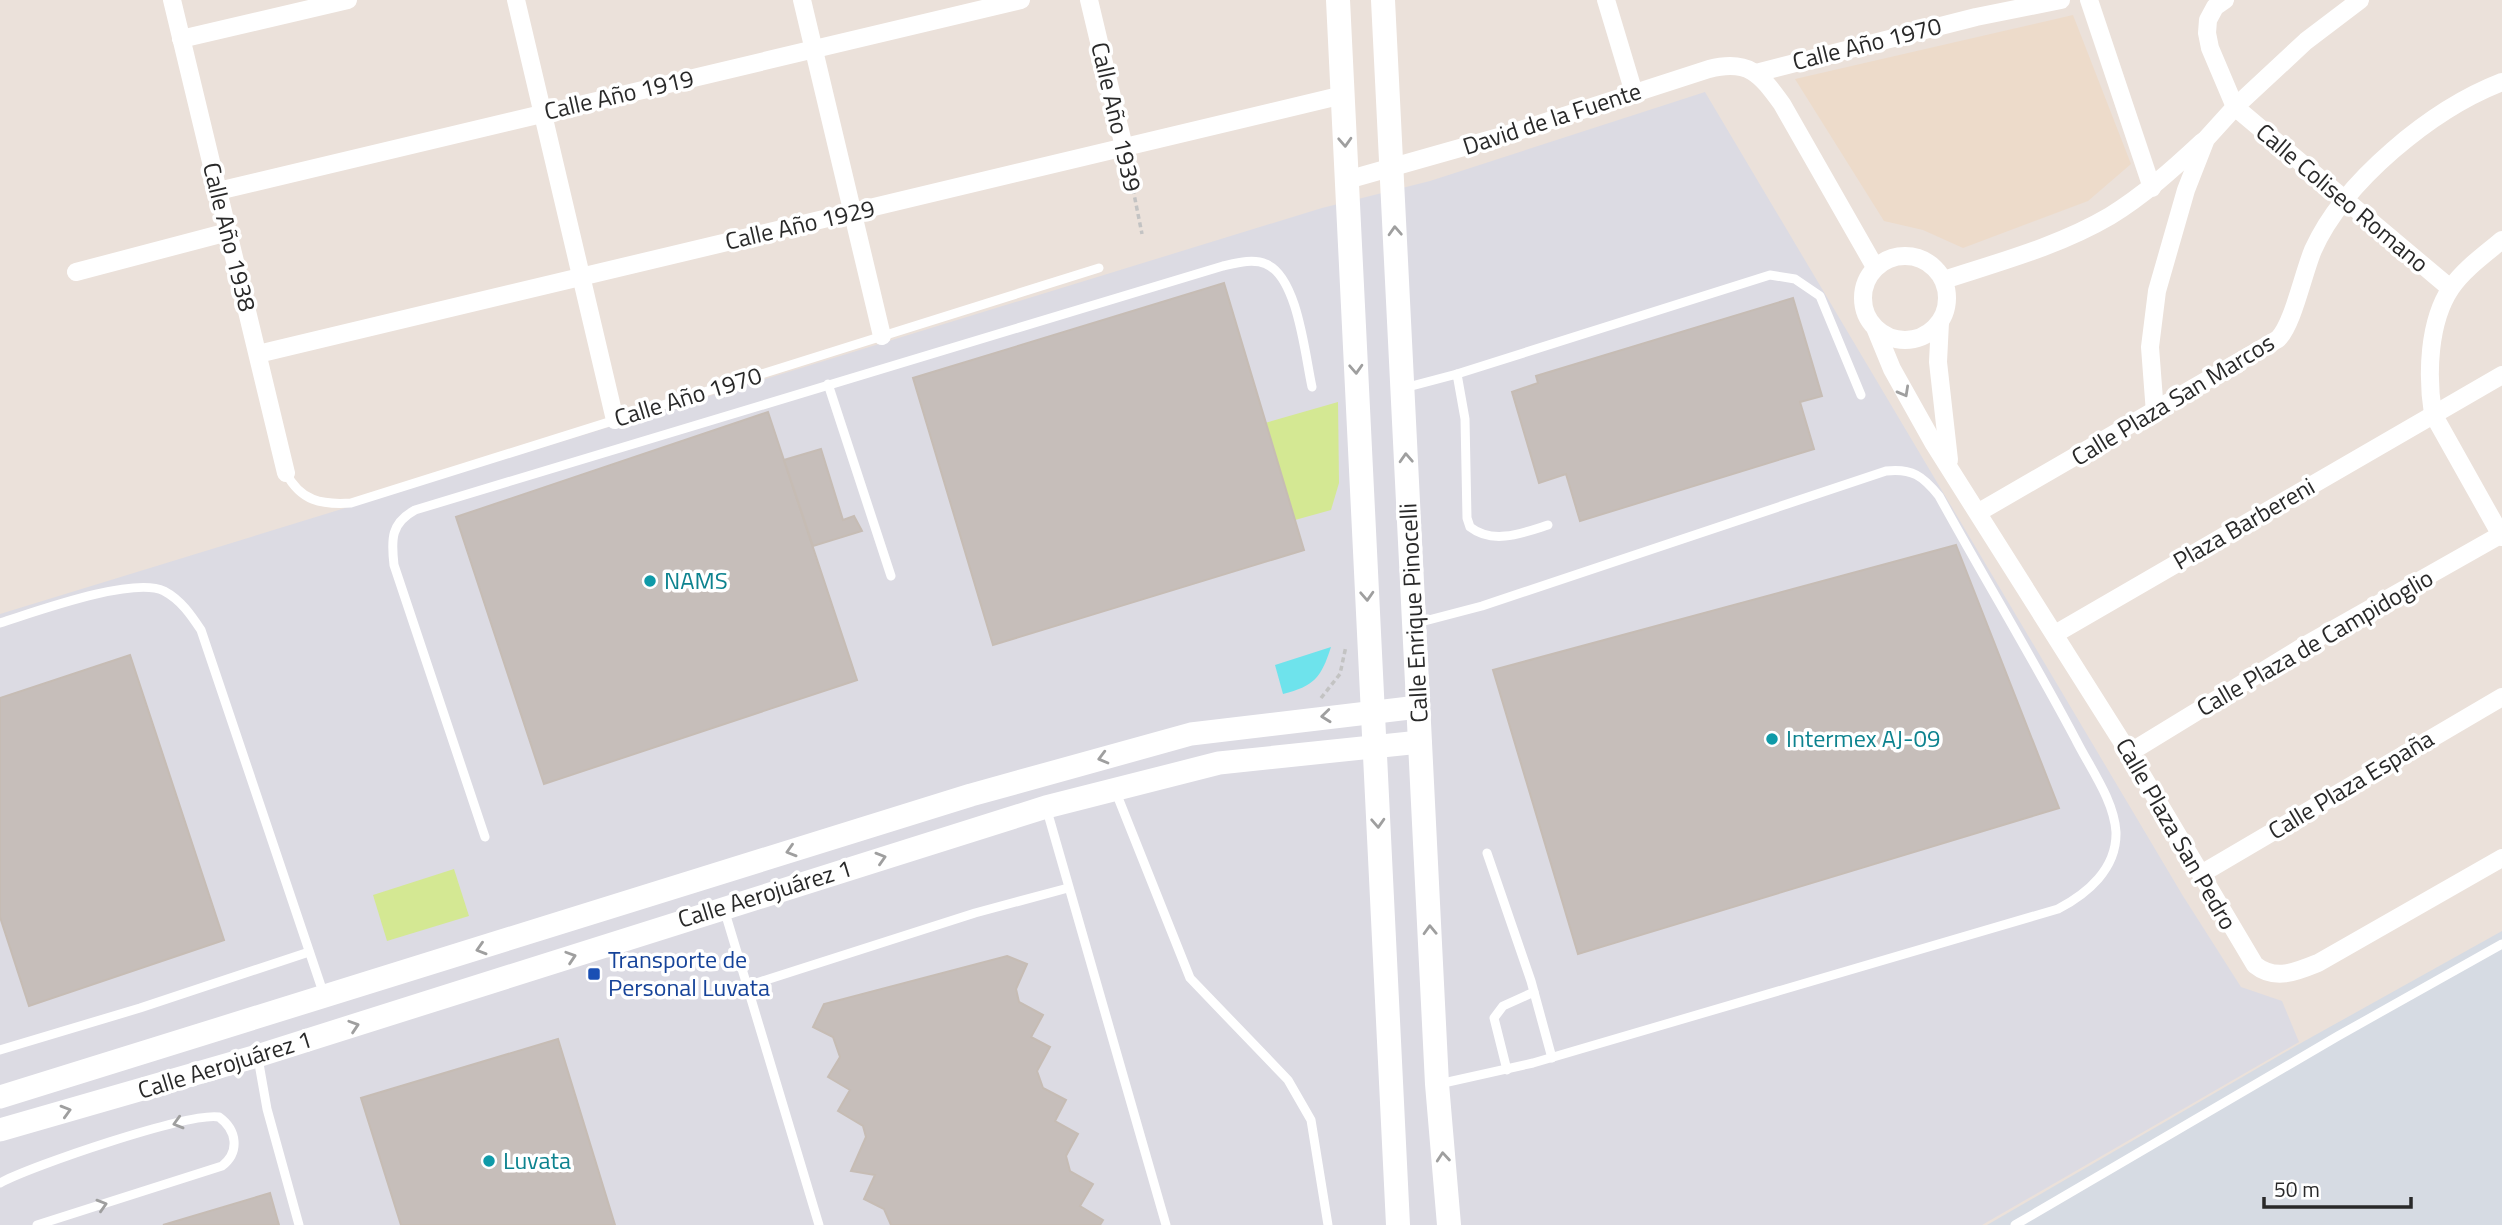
<svg xmlns="http://www.w3.org/2000/svg" width="2502" height="1225" viewBox="0 0 2502 1225" font-family="'Titillium Web',sans-serif">
<rect width="100%" height="100%" fill="#ebe1da"/>
<polygon fill="#dcdbe3" points="1705,92 2183,896 2241,987 2282,1001 2299,1042 1982,1225 0,1225 0,614 1322,208 1430,181"/>
<polygon fill="#eddbca" points="2073,15 2131,164 2088,201 1963,248 1923,230 1884,221 1795,79"/>
<polygon fill="#d6dbe3" points="2502,931 2502,1225 1987,1225 2301,1043"/>
<g fill="#d4e893">
<polygon points="1338,402 1339,483 1331,510 1295,520 1265,423"/>
<polygon points="454,869 469,916 387,941 373,895"/>
</g>
<path fill="#6ee3ec" d="M1331,647C1321,678 1314,686 1283,694L1275,665Z"/>
<g fill="#c6beba" stroke="#c6bcb4" stroke-width="2">
<polygon points="1224,283 1304,550 993,645 913,378"/>
<polygon points="1793,298 1822,396 1800,402 1814,449 1580,521 1566,474 1539,483 1512,392 1538,383 1536,376"/>
<polygon points="768,412 857,680 544,784 456,517"/>
<polygon points="821,449 843,520 854,516 862,531 813,546 784,460"/>
<polygon points="1956,545 2059,808 1578,954 1493,670"/>
<polygon points="130,655 224,940 29,1006 0,917 0,698"/>
<polygon points="1007,956 1027,964 1016,989 1019,1002 1043,1015 1031,1037 1050,1047 1037,1071 1043,1088 1066,1100 1055,1121 1078,1134 1066,1156 1070,1171 1093,1184 1080,1206 1103,1220 1100,1225 891,1225 884,1209 864,1199 875,1175 851,1171 866,1137 863,1126 838,1111 850,1090 828,1077 840,1057 833,1037 813,1027 824,1004"/>
<polygon points="558,1039 615,1225 401,1225 361,1098"/>
<polygon points="270,1193 279,1225 163,1225"/>
</g>
<g fill="none" stroke-linecap="round" stroke-linejoin="round">
<g stroke="#c3c3c3" stroke-width="3.5" stroke-dasharray="5 3.5" stroke-linecap="butt">
<polyline points="1128,164 1142,234"/>
<polyline points="1321,698 1340,674 1346,646"/>
</g>
<g stroke="#fff" stroke-width="9">
<polyline points="1457,374 1770,275 1795,279 1820,296 1861,395"/>
<polyline points="828,384 891,576"/>
<path d="M1404,388L1457,374L1465,419L1467,518L1470,527C1493,545 1523,533 1548,525"/>
<path d="M286,473C301,501 321,505 351,503L1099,268"/>
<path d="M0,623C35,612 133,576 164,591C181,600 191,615 201,630L324,995"/>
<path d="M1417,623L1482,606L1886,471C1912,468 1923,476 1939,496C1984,578 2032,657 2076,740C2090,768 2114,800 2116,832C2117,869 2087,894 2058,909L1533,1063L1439,1084"/>
<polyline points="1115,790 1190,978 1288,1080 1311,1120 1328,1225"/>
<polyline points="1046,807 1166,1225"/>
<path d="M485,837L394,565C391,539 391,523 415,510L1223,266C1236,263 1253,258 1266,264C1298,277 1305,356 1312,387"/>
<polyline points="1487,853 1531,981 1552,1058"/>
<polyline points="724,909 819,1225"/>
<polyline points="747,986 975,913 1068,888"/>
<polyline points="0,1050 140,1008 309,952"/>
<polyline points="258,1058 267,1109 299,1225"/>
<polyline points="1507,1070 1494,1018 1503,1006 1534,992"/>
<path d="M0,1183C31,1166 189,1112 219,1117C237,1130 240,1152 222,1166L37,1225"/>
<polyline points="2015,1225 2338,1036 2502,944"/>
</g>
<g stroke="#fff" stroke-width="18">
<polyline points="172,0 286,473"/>
<polyline points="516,0 615,420"/>
<polyline points="802,0 882,336"/>
<polyline points="1089,0 1124,147"/>
<polyline points="1606,0 1634,93"/>
<polyline points="2089,0 2152,188"/>
<polyline points="2225,0 2215,7 2208,20 2207,33 2210,48 2235,107 2450,288"/>
<polyline points="181,39 348,0"/>
<polyline points="1756,73 1976,17 2061,0"/>
<path d="M1347,180L1499,137L1709,69C1749,59 1760,74 1782,104L1875,267"/>
<polyline points="218,191 1021,0"/>
<path d="M2502,240C2485,254 2463,270 2451,288C2428,322 2427,376 2433,414L2502,537"/>
<circle cx="1905" cy="298" r="42"/>
<polyline points="76,272 228,232"/>
<path d="M1944,280C1999,262 2059,246 2110,216C2144,195 2173,169 2202,142"/>
<polyline points="1940,322 1938,362 1949,460"/>
<path d="M1876,330L1892,369L1934,444L2129,753L2255,965C2275,981 2296,972 2318,963L2502,858"/>
<polyline points="258,354 1343,95"/>
<polyline points="2155,413 2150,347 2157,291 2186,190 2206,139 2235,107 2306,41 2360,0"/>
<path d="M1979,512L2278,339C2293,324 2303,274 2313,250C2344,181 2432,109 2502,82"/>
<polyline points="2055,634 2502,375"/>
<polyline points="2129,753 2304,646 2502,534"/>
<polyline points="2201,874 2502,697"/>
</g>
<g stroke="#fff" stroke-width="23">
<polyline points="0,1097 971,795 1191,734 1418,707"/>
<polyline points="0,1130 257,1056 1046,807 1219,763 1420,742"/>
</g>
<g stroke="#fff" stroke-width="24">
<polyline points="1338,0 1398,1225"/>
<polyline points="1383,0 1437,1084 1449,1225"/>
</g>
</g>
<defs><path id="oneway-chevron" d="M-2-3.5L2.5 0L-2 3.5" fill="none" stroke-width="1.6" stroke-linecap="round" stroke-linejoin="round" transform="scale(1.75)"/></defs>
<g stroke="#9f9f9f">
<use href="#oneway-chevron" transform="translate(1345 142) rotate(87)"/>
<use href="#oneway-chevron" transform="translate(1395 231) rotate(-93)"/>
<use href="#oneway-chevron" transform="translate(1356 369) rotate(87)"/>
<use href="#oneway-chevron" transform="translate(1904 392) rotate(61)"/>
<use href="#oneway-chevron" transform="translate(1406 458) rotate(-93)"/>
<use href="#oneway-chevron" transform="translate(1367 596) rotate(87)"/>
<use href="#oneway-chevron" transform="translate(1326 716) rotate(174)"/>
<use href="#oneway-chevron" transform="translate(1103 758) rotate(165)"/>
<use href="#oneway-chevron" transform="translate(1378 823) rotate(87)"/>
<use href="#oneway-chevron" transform="translate(791 851) rotate(163)"/>
<use href="#oneway-chevron" transform="translate(881 858) rotate(-17)"/>
<use href="#oneway-chevron" transform="translate(1430 930) rotate(-92)"/>
<use href="#oneway-chevron" transform="translate(481 949) rotate(163)"/>
<use href="#oneway-chevron" transform="translate(571 957) rotate(-18)"/>
<use href="#oneway-chevron" transform="translate(354 1026) rotate(-18)"/>
<use href="#oneway-chevron" transform="translate(66 1111) rotate(-16)"/>
<use href="#oneway-chevron" transform="translate(178 1123) rotate(164)"/>
<use href="#oneway-chevron" transform="translate(1443 1157) rotate(-95)"/>
<use href="#oneway-chevron" transform="translate(102 1205) rotate(-17)"/>
</g>
<g fill="#0f9aa8" stroke="#fff" stroke-width="2.5">
<circle cx="650" cy="581" r="7"/>
<circle cx="1772" cy="739" r="7"/>
<circle cx="489" cy="1161" r="7"/>
</g>
<rect fill="#1a4fb4" stroke="#fff" stroke-width="2.5" x="587" y="967" width="14" height="14" rx="3.5"/>
<g text-anchor="middle" stroke-width="7" stroke-linejoin="round" paint-order="stroke">
<g font-size="24" fill="#292929" stroke="#fff">
<text transform="translate(1867 44) rotate(-14)" y="8">Calle Año 1970</text>
<text transform="translate(619 95) rotate(-13)" y="8">Calle Año 1919</text>
<text transform="translate(1116 117) rotate(77)" y="8">Calle Año 1939</text>
<text transform="translate(1552 119) rotate(-18)" y="8">David de la Fuente</text>
<text transform="translate(2342 198) rotate(40)" y="8">Calle Coliseo Romano</text>
<text transform="translate(800 225) rotate(-13)" y="8">Calle Año 1929</text>
<text transform="translate(229 237) rotate(76)" y="8">Calle Año 1938</text>
<text transform="translate(688 397) rotate(-17)" y="8">Calle Año 1970</text>
<text transform="translate(2173 400) rotate(-31)" y="8">Calle Plaza San Marcos</text>
<text transform="translate(2244 524) rotate(-30)" y="8">Plaza Barbereni</text>
<text transform="translate(1414 613) rotate(-93)" y="8">Calle Enrique Pinocelli</text>
<text transform="translate(2315 643) rotate(-30)" y="8">Calle Plaza de Campidoglio</text>
<text transform="translate(2351 785) rotate(-31)" y="8">Calle Plaza España</text>
<text transform="translate(2176 834) rotate(60)" y="8">Calle Plaza San Pedro</text>
<text transform="translate(765 894) rotate(-17)" y="8">Calle Aerojuárez 1</text>
<text transform="translate(225 1065) rotate(-17)" y="8">Calle Aerojuárez 1</text>
</g>
<g font-size="24" fill="#0d838f" stroke="#fff" text-anchor="start">
<text x="664" y="589">NAMS</text>
<text x="1786" y="747">Intermex AJ-09</text>
<text x="503" y="1169">Luvata</text>
</g>
<g font-size="24" fill="#164399" stroke="#fff" text-anchor="start">
<text x="608" y="968">Transporte de<tspan x="608" dy="28">Personal Luvata</tspan></text>
</g>
</g>
<path d="M2264 1197v10h147v-10" fill="none" stroke="#292929" stroke-width="3.5"/>
<text x="2274" y="1197" font-size="21" fill="#292929" stroke="#ffffff" stroke-width="5" paint-order="stroke">50 m</text>
</svg>
